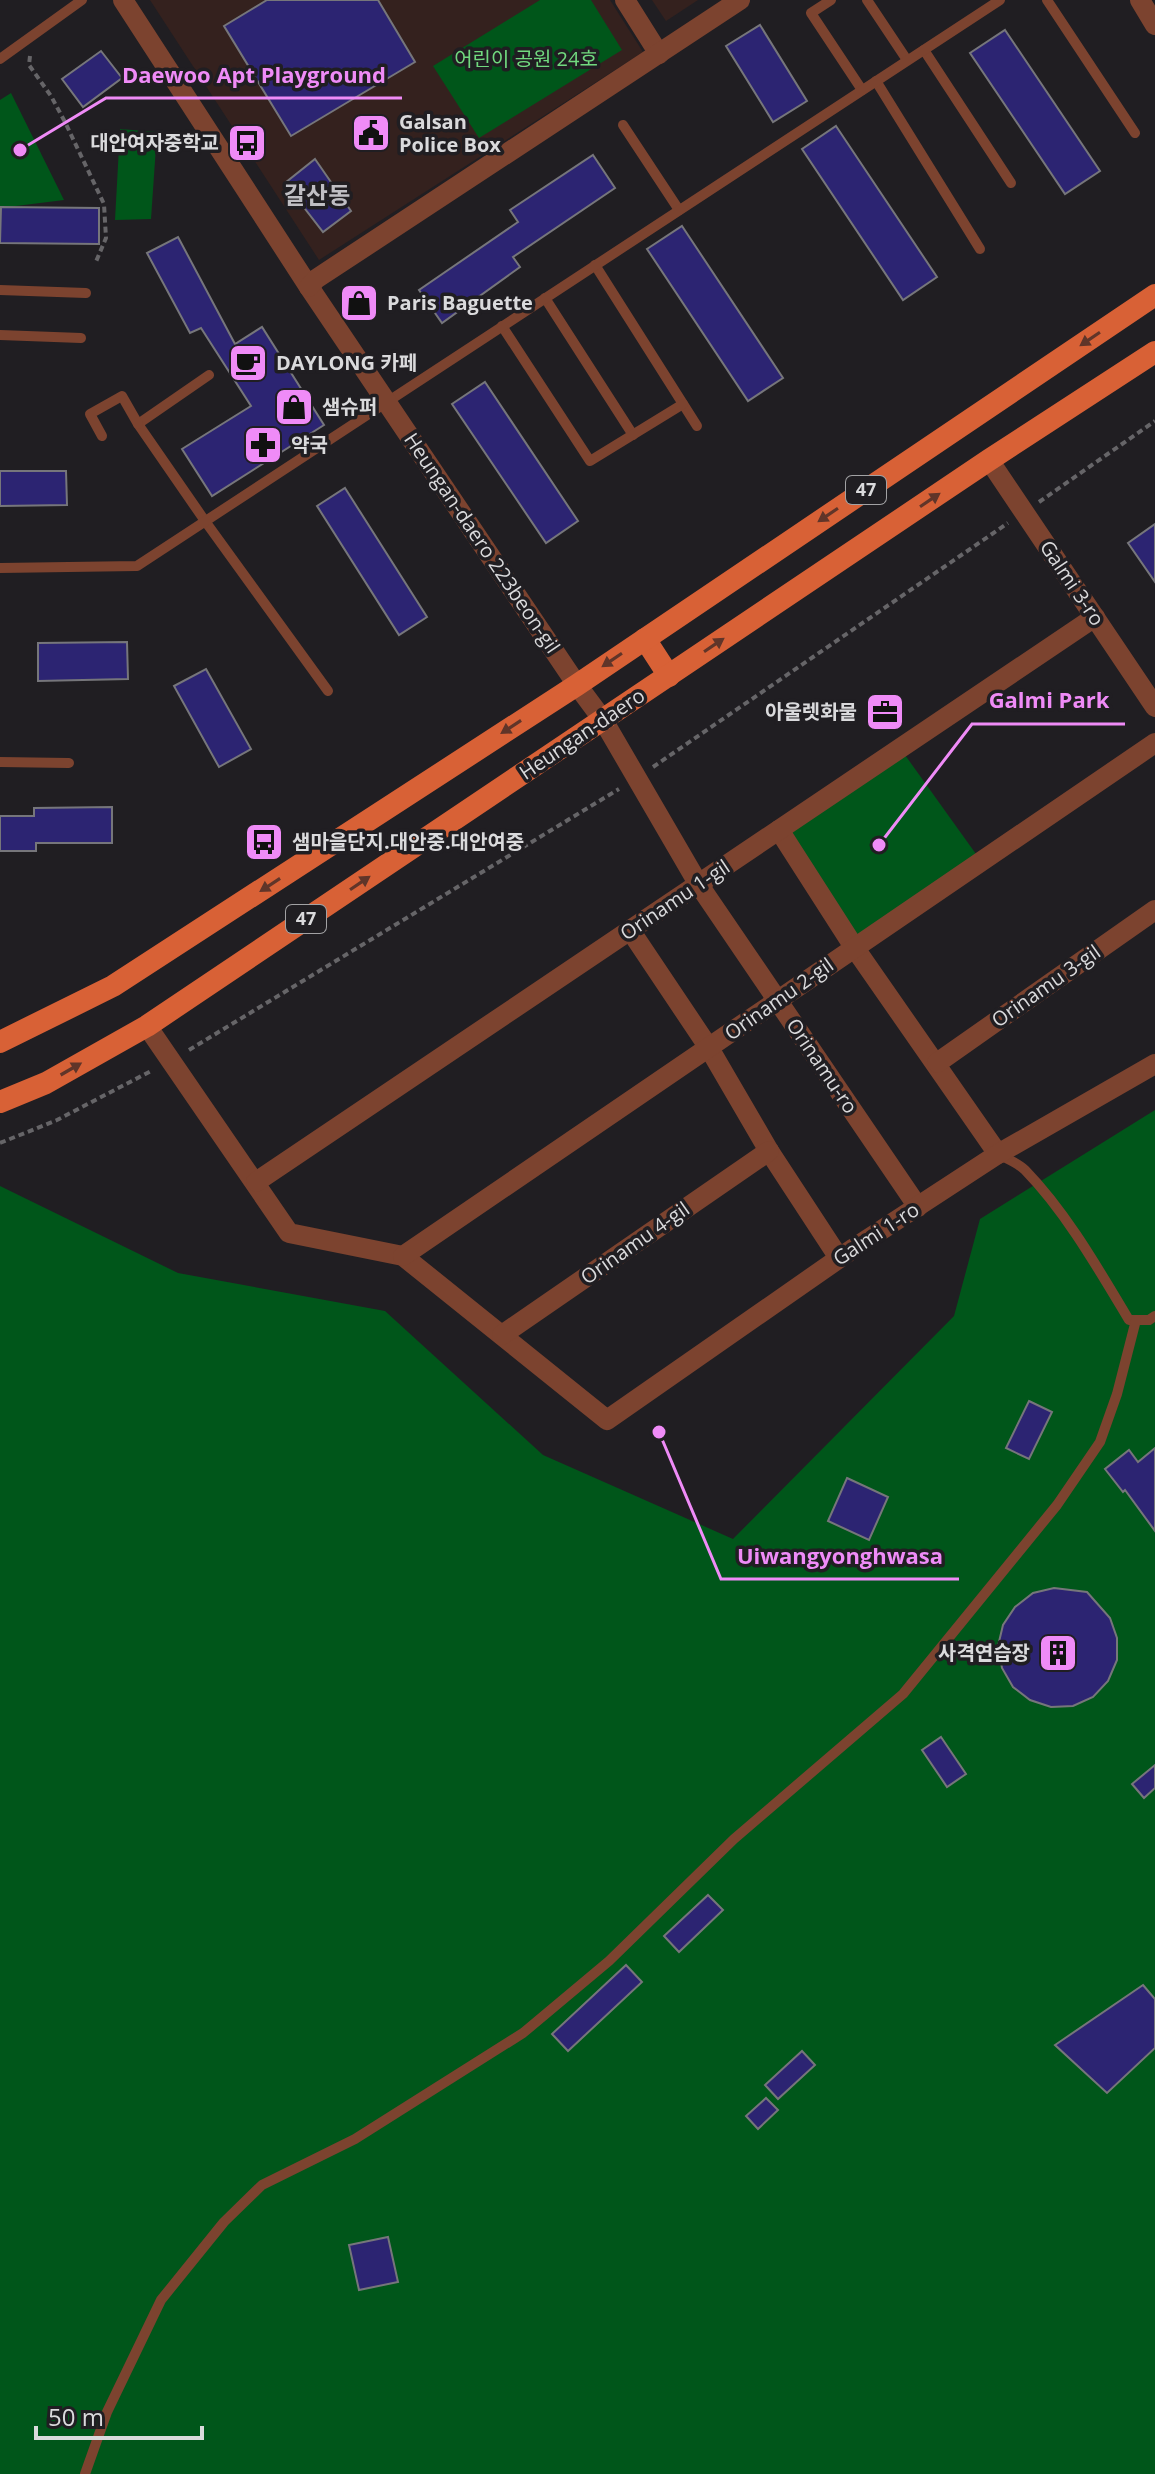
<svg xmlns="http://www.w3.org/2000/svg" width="1155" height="2474" viewBox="0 0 1155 2474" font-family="'Open Sans','Noto Sans KR',sans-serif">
<rect width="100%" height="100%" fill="#201e22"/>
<g fill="#34211e">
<polygon points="150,0 610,0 643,52 319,260"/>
<polygon points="652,0 698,0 666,21"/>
</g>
<g fill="#00561a">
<polygon points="540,0 591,0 622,50 479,138 433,66"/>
<polygon points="11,93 64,200 0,208 0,100"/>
<polygon points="120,129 157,132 151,219 115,220"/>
<polygon points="900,748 981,861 854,947 779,830"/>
<polygon points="1155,1110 1155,2474 0,2474 0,1186 178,1273 385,1311 543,1455 733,1539 954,1316 980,1219"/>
</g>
<g fill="#2c2472" stroke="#76767b" stroke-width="2">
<polygon points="267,0 378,0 415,62 291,136 224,26"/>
<polygon points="760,25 807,101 773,122 726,46"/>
<polygon points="1005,30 1100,171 1065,194 970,53"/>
<polygon points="101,51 122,78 83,107 62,79"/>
<polygon points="836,126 937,277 903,300 802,149"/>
<polygon points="593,155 615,188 513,257 520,267 442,323 419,290 518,222 510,210"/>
<polygon points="315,159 351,211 323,232 285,183"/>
<polygon points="1,207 99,208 99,244 0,243"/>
<polygon points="682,226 783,378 748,401 647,249"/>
<polygon points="178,237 235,344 262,327 324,425 212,496 182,449 251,406 201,328 190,333 147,253"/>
<polygon points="485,382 578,521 546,543 452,404"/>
<polygon points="0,471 66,471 67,505 0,506"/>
<polygon points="345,488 427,617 399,635 317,506"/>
<polygon points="1155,524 1155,582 1128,543"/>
<polygon points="127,642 128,679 38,681 38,643"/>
<polygon points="206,669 251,749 219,767 174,686"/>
<polygon points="112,807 112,843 36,843 36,851 0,851 0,816 34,816 34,808"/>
<polygon points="1029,1401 1052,1412 1029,1459 1006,1448"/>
<polygon points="1155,1448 1155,1531 1125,1490 1123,1492 1105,1469 1129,1450 1138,1462"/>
<polygon points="847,1478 888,1497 869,1540 828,1521"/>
<polygon points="1054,1588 1087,1592 1110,1618 1117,1638 1117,1660 1108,1681 1093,1697 1073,1706 1051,1707 1030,1700 1013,1687 1002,1668 998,1646 1003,1625 1015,1607 1033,1593"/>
<polygon points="941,1737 966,1774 947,1787 922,1750"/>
<polygon points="1155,1765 1155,1788 1144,1798 1132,1784"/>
<polygon points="708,1895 723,1910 679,1952 664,1936"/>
<polygon points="626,1965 642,1982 568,2051 552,2034"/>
<polygon points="1143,1985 1155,1999 1155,2048 1107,2093 1055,2045"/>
<polygon points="802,2051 815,2065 778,2099 765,2085"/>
<polygon points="766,2098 778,2110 758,2129 746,2116"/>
<polygon points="388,2237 398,2282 359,2290 349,2245"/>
</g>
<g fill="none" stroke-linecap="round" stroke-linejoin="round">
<g stroke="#666568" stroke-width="4" stroke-dasharray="6 4" stroke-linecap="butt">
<polyline points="30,56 29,65 51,96 65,122 104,204 106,238 95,264"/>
<polyline points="1039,502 1155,421"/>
<polyline points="653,767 1008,523"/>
<polyline points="189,1050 619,789"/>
<polyline points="0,1143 57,1120 153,1070"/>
</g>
<g stroke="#7c432f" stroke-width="10">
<polyline points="831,0 811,13 862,90"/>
<polyline points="867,0 907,60"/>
<polyline points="1047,0 1135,133"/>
<polyline points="924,50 1011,183"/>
<polyline points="0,59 82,0"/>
<polyline points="876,81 980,249"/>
<polyline points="623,125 679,210"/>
<polyline points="595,265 697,426"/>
<polyline points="0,290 86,293"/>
<polyline points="545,298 633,435"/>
<polyline points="502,326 590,461 683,404"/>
<polyline points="0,335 81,338"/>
<polyline points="209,375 138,424 205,521 328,691"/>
<polyline points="102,436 90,414 122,396 138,424"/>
<polyline points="0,568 137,566 1000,0"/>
<polyline points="0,762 69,763"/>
<path d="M998,1154C1007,1159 1018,1163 1025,1170C1066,1212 1099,1270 1129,1320H1149L1155,1316"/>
<polyline points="85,2474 107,2412 161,2300 224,2222 262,2185 355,2139 523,2033 609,1961 734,1839 903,1694 1057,1505 1100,1442 1117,1394 1136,1320"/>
</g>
<g stroke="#7c432f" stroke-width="20">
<polyline points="123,0 309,287 577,685 603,720 699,885 918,1207"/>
<polyline points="625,0 659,54"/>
<polyline points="1140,0 1155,25"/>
<polyline points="309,287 316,279 740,0"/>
<polyline points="989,460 1155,707"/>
<polyline points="779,830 854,947 998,1154"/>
<polyline points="630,930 709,1048 769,1151 839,1258"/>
<polyline points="147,1026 289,1233 403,1256 607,1420 854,1248 998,1154 1155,1064"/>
<polyline points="937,1063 1155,910"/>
<polyline points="256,1182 1095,617"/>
<polyline points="403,1256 1155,743"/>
<polyline points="502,1335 769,1151"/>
</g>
<g stroke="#d86136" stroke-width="22">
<polyline points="645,639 669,676"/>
<polyline points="0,1042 113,986 577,685 1155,295"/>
<polyline points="0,1102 46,1083 147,1026 989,460 1155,352"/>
</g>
</g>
<defs><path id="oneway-solid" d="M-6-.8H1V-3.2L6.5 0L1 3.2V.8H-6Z" transform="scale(2)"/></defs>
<g fill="#603529">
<use href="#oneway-solid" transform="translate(1090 339) rotate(146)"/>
<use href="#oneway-solid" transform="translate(930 500) rotate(-34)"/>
<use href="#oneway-solid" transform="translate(828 515) rotate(146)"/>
<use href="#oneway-solid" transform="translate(714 645) rotate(-34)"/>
<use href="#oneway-solid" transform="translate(612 660) rotate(146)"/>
<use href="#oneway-solid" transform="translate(511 727) rotate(147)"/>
<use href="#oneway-solid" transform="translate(360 883) rotate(-34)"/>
<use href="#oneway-solid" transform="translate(270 885) rotate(147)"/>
<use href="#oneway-solid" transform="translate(71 1069) rotate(-30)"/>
</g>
<defs>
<symbol id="civic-square" viewBox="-11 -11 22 22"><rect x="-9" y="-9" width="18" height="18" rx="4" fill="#ef8bf7" stroke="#201e22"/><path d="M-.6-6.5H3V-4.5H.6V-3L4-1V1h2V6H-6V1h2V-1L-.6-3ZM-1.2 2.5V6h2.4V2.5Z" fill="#111"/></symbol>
<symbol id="bus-square" viewBox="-11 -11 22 22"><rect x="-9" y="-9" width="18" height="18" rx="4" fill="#ef8bf7" stroke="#201e22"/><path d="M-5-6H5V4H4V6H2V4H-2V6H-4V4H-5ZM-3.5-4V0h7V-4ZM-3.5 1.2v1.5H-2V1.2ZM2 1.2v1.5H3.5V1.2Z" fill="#111"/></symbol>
<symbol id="shop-square" viewBox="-11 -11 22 22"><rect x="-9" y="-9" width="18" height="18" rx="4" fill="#ef8bf7" stroke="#201e22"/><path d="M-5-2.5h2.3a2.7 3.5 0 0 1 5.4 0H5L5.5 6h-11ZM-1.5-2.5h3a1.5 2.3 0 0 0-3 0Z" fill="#111"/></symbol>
<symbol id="cafe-square" viewBox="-11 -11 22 22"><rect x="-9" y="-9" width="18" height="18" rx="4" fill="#ef8bf7" stroke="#201e22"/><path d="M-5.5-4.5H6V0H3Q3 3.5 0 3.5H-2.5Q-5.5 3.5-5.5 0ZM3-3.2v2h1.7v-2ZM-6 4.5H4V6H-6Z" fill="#111"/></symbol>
<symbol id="pharmacy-square" viewBox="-11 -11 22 22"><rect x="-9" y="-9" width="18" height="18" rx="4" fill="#ef8bf7" stroke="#201e22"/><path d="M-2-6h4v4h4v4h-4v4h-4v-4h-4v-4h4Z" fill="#111"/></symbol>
<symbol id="office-square" viewBox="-11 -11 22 22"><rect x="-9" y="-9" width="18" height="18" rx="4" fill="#ef8bf7" stroke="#201e22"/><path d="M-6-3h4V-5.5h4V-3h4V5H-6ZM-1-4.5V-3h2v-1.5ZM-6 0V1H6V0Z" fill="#111"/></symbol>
<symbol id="building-square" viewBox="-11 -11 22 22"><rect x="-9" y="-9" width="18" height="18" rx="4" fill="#ef8bf7" stroke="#201e22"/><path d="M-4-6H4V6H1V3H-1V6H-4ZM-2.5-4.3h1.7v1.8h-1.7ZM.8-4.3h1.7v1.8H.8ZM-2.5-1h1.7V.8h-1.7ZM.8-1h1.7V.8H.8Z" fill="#111"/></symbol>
</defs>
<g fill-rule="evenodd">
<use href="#civic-square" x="349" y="111" width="44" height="44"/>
<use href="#bus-square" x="225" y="121" width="44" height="44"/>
<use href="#shop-square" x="337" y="281" width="44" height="44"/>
<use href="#cafe-square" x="226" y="341" width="44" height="44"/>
<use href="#shop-square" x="272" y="385" width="44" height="44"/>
<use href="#pharmacy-square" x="241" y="423" width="44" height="44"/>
<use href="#office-square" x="863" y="690" width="44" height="44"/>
<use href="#bus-square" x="242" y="820" width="44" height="44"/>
<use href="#building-square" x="1036" y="1631" width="44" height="44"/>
</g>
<g text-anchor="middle" stroke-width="7" stroke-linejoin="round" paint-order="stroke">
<g fill="#201e22" stroke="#a2a2a4" stroke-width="2">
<rect x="846" y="476" width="40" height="28" rx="6"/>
<rect x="286" y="905" width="40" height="28" rx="6"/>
</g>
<g font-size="18" font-weight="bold" fill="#dadadc">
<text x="866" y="496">47</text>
<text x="306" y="925">47</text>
</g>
<g font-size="20" fill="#71d97f" stroke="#201e22">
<text x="526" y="66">어린이 공원 24호</text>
</g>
<g font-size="20" font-weight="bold" fill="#dadadc" stroke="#201e22" text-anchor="start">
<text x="399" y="129">Galsan<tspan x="399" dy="23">Police Box</tspan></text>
<text x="219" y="150" text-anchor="end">대안여자중학교</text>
<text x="387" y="310">Paris Baguette</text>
<text x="276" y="370">DAYLONG 카페</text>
<text x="322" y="414">샘슈퍼</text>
<text x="291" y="452">약국</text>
<text x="857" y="719" text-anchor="end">아울렛화물</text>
<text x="292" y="849">샘마을단지.대안중.대안여중</text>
<text x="1030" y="1660" text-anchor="end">사격연습장</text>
</g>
<g font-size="20" fill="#dadadc" stroke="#201e22">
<text transform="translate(482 543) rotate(56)" y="7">Heungan-daero 223beon-gil</text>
<text transform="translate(1072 583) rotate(56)" y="7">Galmi 3-ro</text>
<text transform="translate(582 734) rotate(-34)" y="7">Heungan-daero</text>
<text transform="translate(675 900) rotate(-34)" y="7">Orinamu 1-gil</text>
<text transform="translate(1046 986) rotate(-35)" y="7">Orinamu 3-gil</text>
<text transform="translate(779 999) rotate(-35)" y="7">Orinamu 2-gil</text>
<text transform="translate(822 1066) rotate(56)" y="7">Orinamu-ro</text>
<text transform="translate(876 1234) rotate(-33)" y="7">Galmi 1-ro</text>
<text transform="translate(635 1243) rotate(-35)" y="7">Orinamu 4-gil</text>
</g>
<g font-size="24" font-weight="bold" fill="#bfbec3" stroke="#201e22">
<text x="317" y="204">갈산동</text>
</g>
</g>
<path fill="none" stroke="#ef8bf7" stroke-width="3" d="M20 150L106 98H402M879 845L972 724H1125M659 1432L721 1579H959"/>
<g fill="#ef8bf7" stroke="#201e22" stroke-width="3">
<circle cx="20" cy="150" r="8"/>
<circle cx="879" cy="845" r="8"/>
<circle cx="659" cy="1432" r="8"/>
</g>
<g font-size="22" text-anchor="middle" font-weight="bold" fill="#ef8bf7" stroke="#201e22" stroke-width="7" stroke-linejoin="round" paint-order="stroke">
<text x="254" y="83">Daewoo Apt Playground</text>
<text x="1049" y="708">Galmi Park</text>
<text x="840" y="1564">Uiwangyonghwasa</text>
</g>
<path d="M36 2426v12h166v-12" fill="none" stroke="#dadadc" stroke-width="4"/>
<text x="48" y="2426" font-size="24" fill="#dadadc" stroke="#201e22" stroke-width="6" paint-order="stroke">50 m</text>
</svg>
